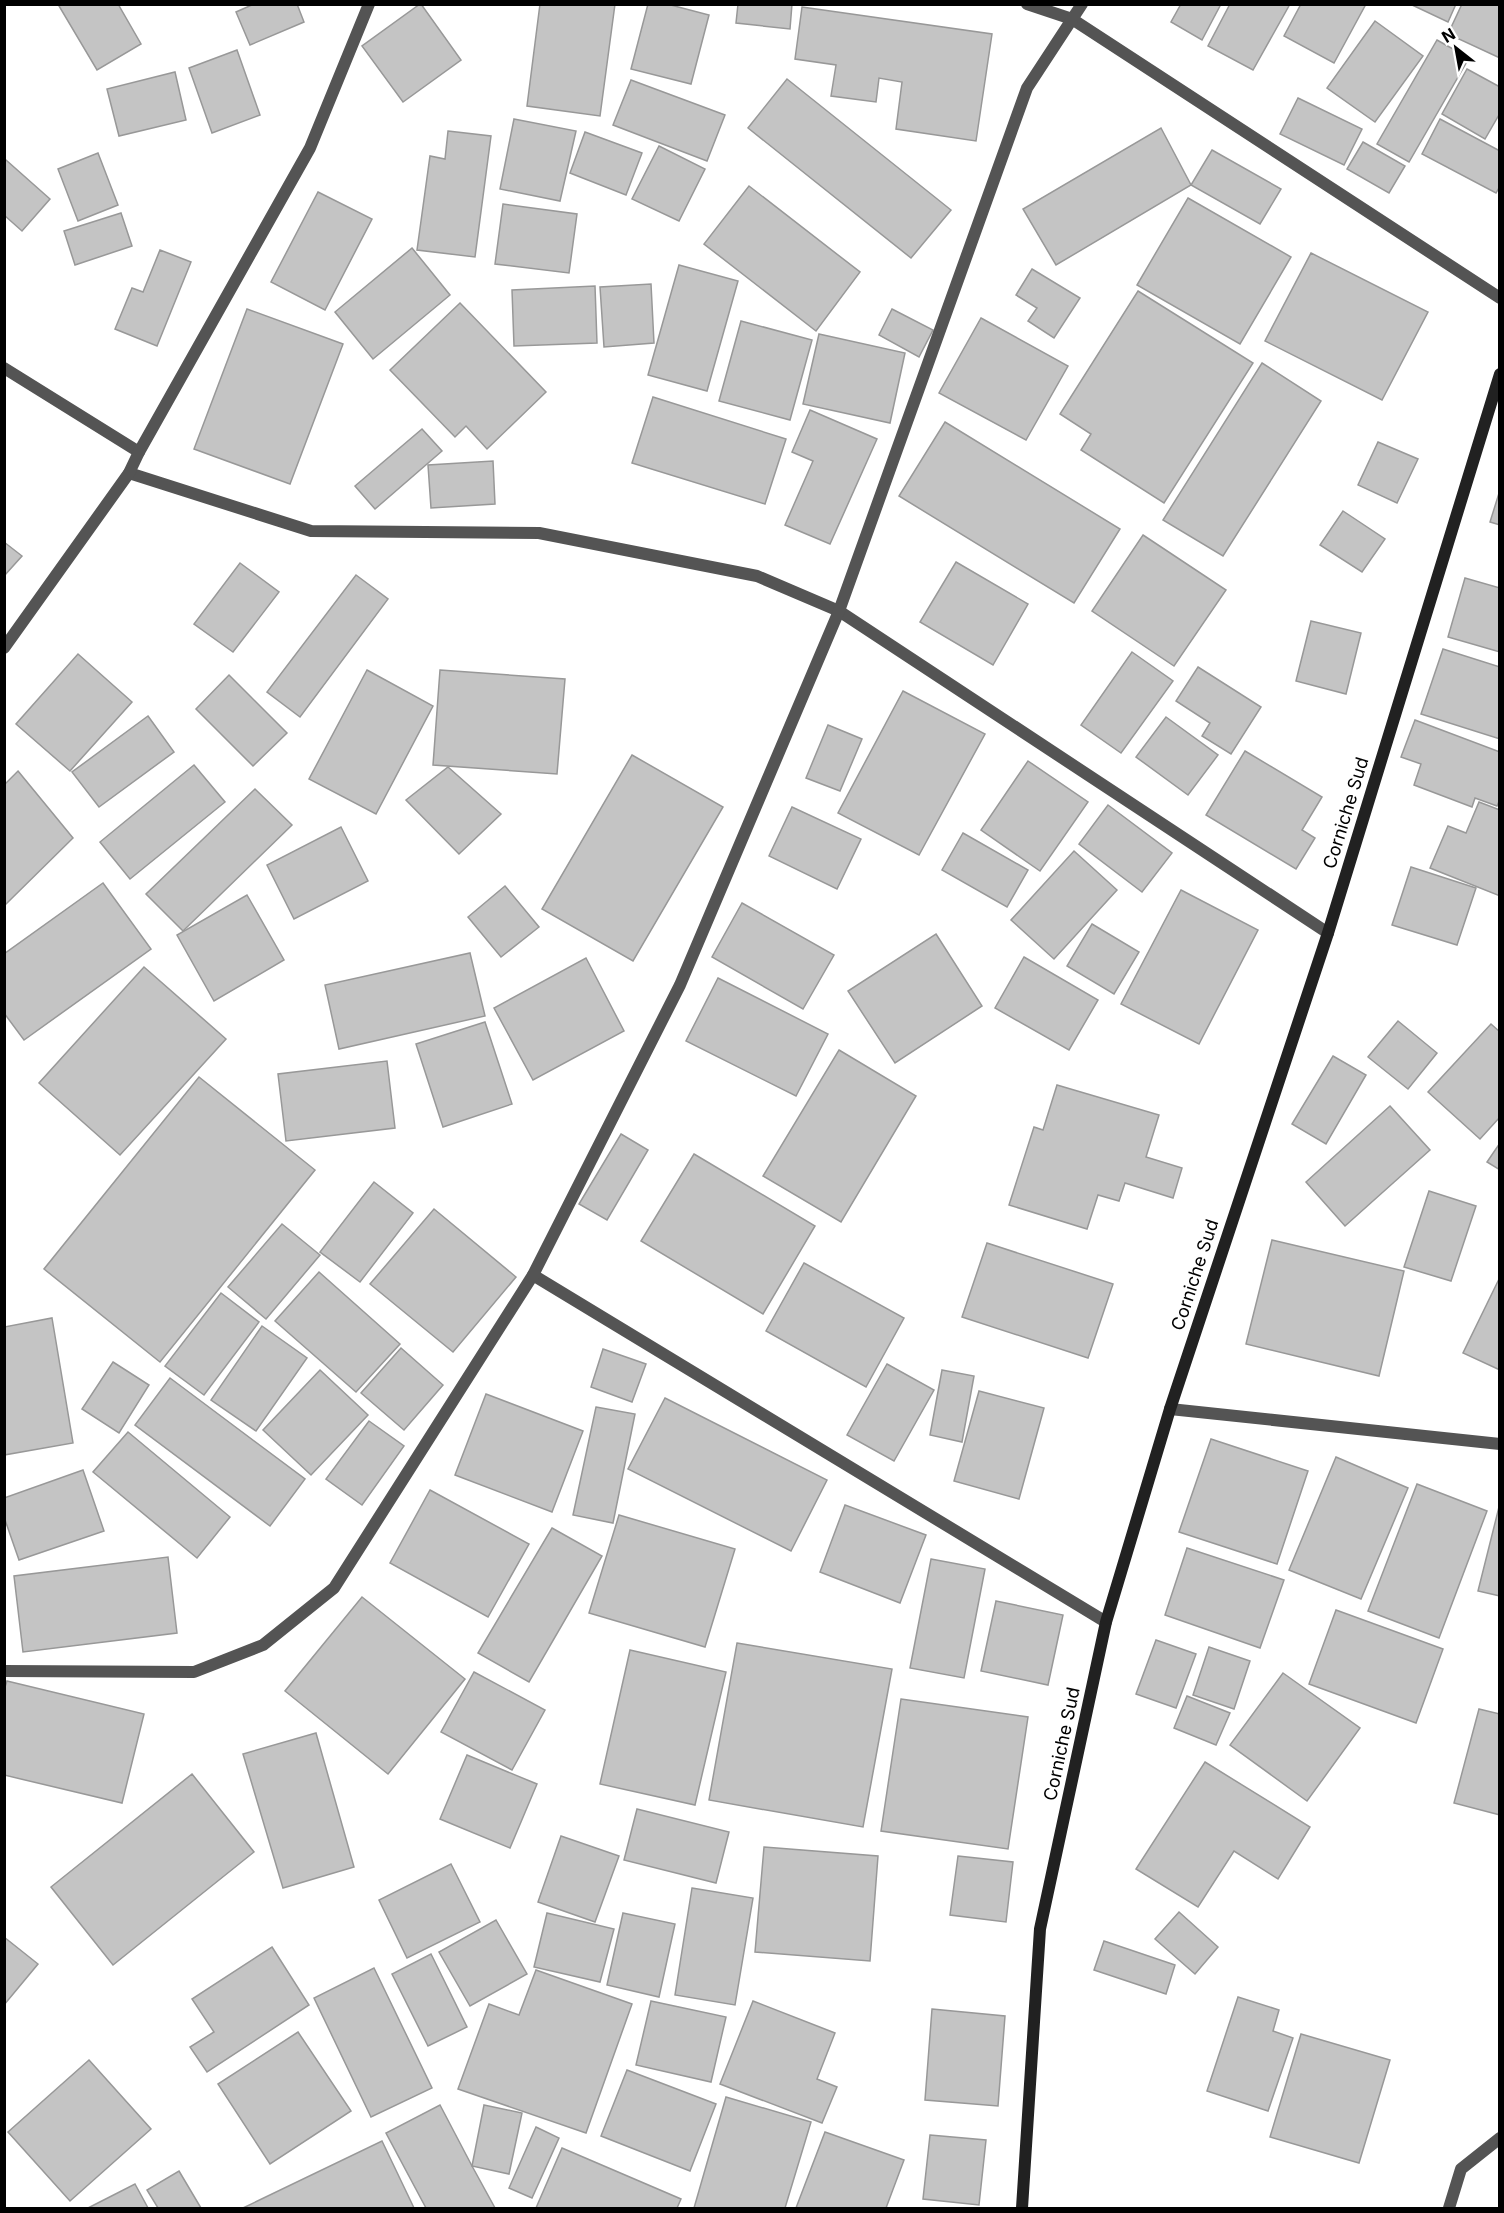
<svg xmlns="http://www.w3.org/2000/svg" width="1504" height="2213" viewBox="0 0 1504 2213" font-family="Inter,sans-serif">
<rect width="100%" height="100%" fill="#fff"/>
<g fill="#c4c4c4" stroke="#989898" stroke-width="1.5">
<polygon points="62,4 118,4 141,44 97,70 59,6"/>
<polygon points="254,4 297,4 304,22 250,45 236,12"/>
<polygon points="420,4 421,4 461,60 403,102 362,46"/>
<polygon points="540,4 615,4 600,116 527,106"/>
<polygon points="648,4 667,4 709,15 691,84 631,69"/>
<polygon points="738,4 792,4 790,29 736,23"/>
<polygon points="1181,4 1221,4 1202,40 1171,22"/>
<polygon points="1230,4 1290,4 1253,70 1208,46"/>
<polygon points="1301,4 1366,4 1334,63 1284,36"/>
<polygon points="1410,4 1456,4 1448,22"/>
<polygon points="1462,4 1500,5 1500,58 1448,34"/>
<polygon points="802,7 992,34 976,141 896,129 902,82 879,78 876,102 831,96 836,65 795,59"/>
<polygon points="1375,21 1423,56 1375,122 1327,88"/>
<polygon points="1437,40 1469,58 1409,162 1377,144"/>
<polygon points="237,50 260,115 212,133 189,68"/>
<polygon points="1467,69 1500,87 1500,113 1485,139 1442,114"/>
<polygon points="175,72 186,120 119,136 107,89"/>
<polygon points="787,79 951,210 911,258 748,128"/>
<polygon points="631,80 725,115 707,161 613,125"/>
<polygon points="1298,98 1362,129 1344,165 1280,134"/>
<polygon points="514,119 576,131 560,201 500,189"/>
<polygon points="1440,119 1500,151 1500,186 1496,193 1422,154"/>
<polygon points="1161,128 1191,185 1056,265 1023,209"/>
<polygon points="448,131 491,136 475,257 417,250 430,156 445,159"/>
<polygon points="585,132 642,153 626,195 570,173"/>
<polygon points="1363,142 1405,166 1389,193 1347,169"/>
<polygon points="659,146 705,169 679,221 632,199"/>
<polygon points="1212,150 1281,189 1260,224 1191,185"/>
<polygon points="98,153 118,205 78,221 58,169"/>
<polygon points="6,160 50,199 22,231 4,215 4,162"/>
<polygon points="749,186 860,272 816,331 704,244"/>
<polygon points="318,192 372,219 325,310 271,282"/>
<polygon points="1188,198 1291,257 1240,344 1137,285"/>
<polygon points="503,204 577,214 569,273 495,264"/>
<polygon points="121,213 132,246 75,265 64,231"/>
<polygon points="412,248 450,295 373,359 335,312"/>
<polygon points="160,250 191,262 157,346 115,329 132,288 143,292"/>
<polygon points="1311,253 1428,312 1382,400 1265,341"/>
<polygon points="679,265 738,281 707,391 648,375"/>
<polygon points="1032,269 1080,298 1054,338 1028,321 1037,308 1016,295"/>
<polygon points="651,284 654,343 604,347 600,287"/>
<polygon points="595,286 597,343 514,346 512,290"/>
<polygon points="1138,291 1253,363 1164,503 1081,450 1091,434 1060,414"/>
<polygon points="460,303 546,392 487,449 466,426 455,437 390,370"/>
<polygon points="247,309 343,344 290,484 194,449"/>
<polygon points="892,309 933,330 919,357 879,335"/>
<polygon points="981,318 1068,366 1026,440 939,393"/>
<polygon points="741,321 812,340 790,420 719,401"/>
<polygon points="819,334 905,353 890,423 803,404"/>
<polygon points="1262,363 1321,401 1223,556 1163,520"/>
<polygon points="653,397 786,439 765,504 632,463"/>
<polygon points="810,410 877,439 830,544 785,525 813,461 792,452"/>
<polygon points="945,422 1120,529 1074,603 899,496"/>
<polygon points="422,429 442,451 375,509 355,486"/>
<polygon points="1378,442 1418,459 1397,503 1358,485"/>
<polygon points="493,461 495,504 431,508 428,465"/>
<polygon points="1500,490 1500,525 1490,522"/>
<polygon points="1343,511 1385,539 1362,572 1320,545"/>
<polygon points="1143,535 1226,590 1174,666 1092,611"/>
<polygon points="4,542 22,556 4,576"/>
<polygon points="956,562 1028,604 993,665 920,622"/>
<polygon points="240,563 279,592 233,652 194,624"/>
<polygon points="356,575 388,599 300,717 267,692"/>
<polygon points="1465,578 1500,588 1500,652 1448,637"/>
<polygon points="1311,621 1361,633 1346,694 1296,681"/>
<polygon points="1443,649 1500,667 1500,739 1421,714"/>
<polygon points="1132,652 1173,681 1121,753 1081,725"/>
<polygon points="78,654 132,702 70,771 16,724"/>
<polygon points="1198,667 1261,707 1231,754 1202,736 1210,723 1176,701"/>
<polygon points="367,670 433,706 376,814 309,779"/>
<polygon points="440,670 565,679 557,774 433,765"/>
<polygon points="229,675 287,733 253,766 196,709"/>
<polygon points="903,691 985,734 919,855 838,813"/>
<polygon points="148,716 174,752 99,807 72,772"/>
<polygon points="1166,717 1218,755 1188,795 1136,757"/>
<polygon points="1415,720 1500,752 1500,799 1497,806 1475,798 1472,807 1414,785 1421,764 1401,757"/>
<polygon points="828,725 862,739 840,791 806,778"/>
<polygon points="1245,751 1322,797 1302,830 1315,838 1296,869 1206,815"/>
<polygon points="632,755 723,807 633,961 542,909"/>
<polygon points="1028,761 1088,802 1040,871 981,830"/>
<polygon points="194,765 225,802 130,879 100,842"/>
<polygon points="448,767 501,814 459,854 406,800"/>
<polygon points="18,771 73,838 4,906 4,785"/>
<polygon points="255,789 292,825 183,931 146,894"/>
<polygon points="1479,802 1500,810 1500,896 1430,868 1448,826 1466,833"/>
<polygon points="1108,805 1172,853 1142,892 1079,844"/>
<polygon points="792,807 861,839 837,889 769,856"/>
<polygon points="341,827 368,881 294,919 267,865"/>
<polygon points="963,833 1028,870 1007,907 942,870"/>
<polygon points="1074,851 1117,890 1054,959 1011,920"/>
<polygon points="1411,867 1476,888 1457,945 1392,925"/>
<polygon points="103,883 151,949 24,1040 4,1013 4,954"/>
<polygon points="505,886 539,927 501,957 468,917"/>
<polygon points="1181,890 1258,930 1199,1044 1121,1004"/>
<polygon points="247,895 284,960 214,1001 177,935"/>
<polygon points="742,903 834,955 803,1009 712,957"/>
<polygon points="1092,924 1139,952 1114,994 1067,966"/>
<polygon points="936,934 982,1006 895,1063 848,991"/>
<polygon points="470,953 485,1016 339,1049 325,985"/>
<polygon points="1024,957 1098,1000 1069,1050 995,1008"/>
<polygon points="586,958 624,1031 533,1080 494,1008"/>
<polygon points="144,967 226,1039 120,1155 39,1083"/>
<polygon points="718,978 828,1034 796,1096 686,1041"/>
<polygon points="1398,1021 1437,1053 1408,1089 1368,1057"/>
<polygon points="485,1022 512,1104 443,1127 416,1044"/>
<polygon points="1491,1024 1500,1032 1500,1117 1480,1139 1428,1092"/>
<polygon points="839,1050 916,1096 841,1222 763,1176"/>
<polygon points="1333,1056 1366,1075 1326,1144 1292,1124"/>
<polygon points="387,1061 395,1128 286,1141 278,1074"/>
<polygon points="199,1077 315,1170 160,1362 44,1269"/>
<polygon points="1057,1085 1159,1115 1146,1157 1182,1168 1173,1198 1125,1183 1119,1201 1098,1195 1087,1229 1009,1205 1034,1127 1043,1130"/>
<polygon points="1390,1106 1430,1150 1345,1226 1306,1182"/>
<polygon points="621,1134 648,1150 607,1220 579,1204"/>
<polygon points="1500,1143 1500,1170 1487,1162"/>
<polygon points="694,1154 815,1226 763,1314 641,1241"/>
<polygon points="374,1182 413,1213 360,1282 320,1252"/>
<polygon points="1429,1191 1476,1206 1451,1281 1404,1267"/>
<polygon points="434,1209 516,1277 453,1352 370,1284"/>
<polygon points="282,1224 320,1255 266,1319 228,1287"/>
<polygon points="1272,1240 1404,1271 1379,1376 1246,1344"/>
<polygon points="987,1243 1113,1284 1088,1358 962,1317"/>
<polygon points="804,1263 904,1318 866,1387 766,1331"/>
<polygon points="319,1272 400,1344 356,1392 275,1321"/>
<polygon points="1500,1277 1500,1370 1463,1353"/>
<polygon points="221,1293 259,1322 204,1395 165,1366"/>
<polygon points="52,1318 73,1443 4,1455 4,1327"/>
<polygon points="262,1326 307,1358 256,1431 211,1400"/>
<polygon points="401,1348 443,1385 404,1430 361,1393"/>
<polygon points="603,1349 646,1364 632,1402 591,1387"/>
<polygon points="113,1362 149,1385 119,1433 82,1409"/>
<polygon points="887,1364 934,1390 894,1461 847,1435"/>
<polygon points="320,1370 368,1415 311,1475 263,1430"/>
<polygon points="942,1370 974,1376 962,1442 930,1435"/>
<polygon points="170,1378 305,1479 270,1526 135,1425"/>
<polygon points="979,1391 1044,1408 1019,1499 954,1481"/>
<polygon points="486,1394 583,1431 552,1512 455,1475"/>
<polygon points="665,1398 827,1480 791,1551 628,1469"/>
<polygon points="596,1407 635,1414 613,1523 573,1515"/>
<polygon points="369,1421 404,1446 362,1505 326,1479"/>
<polygon points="128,1432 230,1517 197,1558 93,1472"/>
<polygon points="1211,1439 1308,1471 1277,1564 1179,1532"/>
<polygon points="1336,1457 1408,1488 1361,1599 1289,1570"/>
<polygon points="83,1470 104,1531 19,1560 4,1517 4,1498"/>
<polygon points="1417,1484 1487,1511 1439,1638 1368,1611"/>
<polygon points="430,1490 529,1544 488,1617 390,1563"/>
<polygon points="1500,1503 1500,1596 1478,1591"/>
<polygon points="845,1505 926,1535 900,1603 820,1572"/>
<polygon points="619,1515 735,1549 705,1647 589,1613"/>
<polygon points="552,1528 602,1556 529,1682 478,1653"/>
<polygon points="1187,1548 1284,1580 1260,1648 1165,1615"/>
<polygon points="168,1557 177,1633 23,1652 14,1576"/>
<polygon points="931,1559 985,1569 964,1678 910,1668"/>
<polygon points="362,1597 465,1679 388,1774 285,1691"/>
<polygon points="996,1601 1063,1615 1048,1685 981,1671"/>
<polygon points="1336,1610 1443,1649 1416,1723 1309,1684"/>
<polygon points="1156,1640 1196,1654 1176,1708 1136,1694"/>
<polygon points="737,1643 892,1669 863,1827 709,1800"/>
<polygon points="1209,1647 1250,1661 1234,1709 1193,1695"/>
<polygon points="630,1650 726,1672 695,1805 600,1784"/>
<polygon points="474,1672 545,1710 512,1770 441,1732"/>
<polygon points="1283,1673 1360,1728 1307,1801 1230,1745"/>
<polygon points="7,1681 144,1714 122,1803 4,1775 4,1690"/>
<polygon points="1187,1696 1230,1713 1216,1745 1174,1728"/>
<polygon points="901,1699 1028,1717 1008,1849 881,1831"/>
<polygon points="1479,1709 1500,1714 1500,1815 1454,1803"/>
<polygon points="316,1733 354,1867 283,1888 243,1754"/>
<polygon points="467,1755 537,1784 510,1848 440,1819"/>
<polygon points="1205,1762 1310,1827 1278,1879 1234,1851 1198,1907 1136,1869"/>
<polygon points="192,1774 254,1852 113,1965 51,1887"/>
<polygon points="637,1809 729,1832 716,1883 624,1860"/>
<polygon points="561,1836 619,1856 595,1922 538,1902"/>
<polygon points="764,1847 878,1856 870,1961 755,1952"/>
<polygon points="958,1856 1013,1862 1006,1922 950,1915"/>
<polygon points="451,1864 480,1922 407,1958 379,1900"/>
<polygon points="692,1888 753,1898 735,2005 675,1995"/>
<polygon points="1179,1912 1218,1947 1195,1974 1155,1939"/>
<polygon points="547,1913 614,1929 600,1982 534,1967"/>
<polygon points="623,1913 675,1924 659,1997 607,1985"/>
<polygon points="496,1920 527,1974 470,2006 439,1952"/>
<polygon points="4,1937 38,1964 4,2005"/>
<polygon points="1104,1941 1175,1965 1166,1994 1094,1970"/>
<polygon points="272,1947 309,2005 207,2072 190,2047 214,2032 192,1999"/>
<polygon points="431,1954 467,2027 428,2046 392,1974"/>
<polygon points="374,1968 432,2088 371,2117 314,1998"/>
<polygon points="536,1970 632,2004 586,2133 458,2089 489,2004 519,2015"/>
<polygon points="1238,1997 1279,2010 1273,2031 1293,2038 1268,2111 1207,2091"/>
<polygon points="651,2001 726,2017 711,2082 636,2065"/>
<polygon points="753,2001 835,2033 817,2079 837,2087 822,2123 720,2084"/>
<polygon points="932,2009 1005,2016 998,2106 925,2100"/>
<polygon points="298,2032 351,2111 270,2164 218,2084"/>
<polygon points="1301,2034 1390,2060 1359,2163 1270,2137"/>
<polygon points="89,2060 151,2129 70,2201 8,2132"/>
<polygon points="627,2070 716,2104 690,2171 601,2136"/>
<polygon points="726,2097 811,2122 785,2208 694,2208"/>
<polygon points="440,2105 472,2166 495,2208 426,2208 386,2133"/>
<polygon points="484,2105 522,2113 509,2174 472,2166"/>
<polygon points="536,2127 559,2138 532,2198 509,2188"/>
<polygon points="825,2132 904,2160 886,2208 796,2208"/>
<polygon points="930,2135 986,2140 979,2205 923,2199"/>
<polygon points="382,2141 414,2208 243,2208"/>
<polygon points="562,2148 681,2199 677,2208 536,2208"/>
<polygon points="179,2171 201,2208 158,2208 147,2190"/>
<polygon points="135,2184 148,2208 88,2208"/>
</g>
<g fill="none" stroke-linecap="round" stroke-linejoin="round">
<polyline stroke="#545454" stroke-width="12" points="1449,2208 1461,2169 1500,2138"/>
<g stroke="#545454" stroke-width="12">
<polyline points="1027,4 1072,19 1500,298"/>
<polyline points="4,368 139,452"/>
<polyline points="129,473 311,531 539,533 757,576 839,611 1328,933"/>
<polyline points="4,648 129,473 139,452 310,148 369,4"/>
<polyline points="533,1275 1106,1622"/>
<polyline points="1170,1409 1500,1444"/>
<polyline points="4,1671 194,1672 263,1645 334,1588 533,1275 680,985 839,611 1027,88 1082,4"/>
</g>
<polyline stroke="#212121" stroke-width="12" points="1022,2208 1040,1929 1106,1622 1170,1409 1328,933 1500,374"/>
</g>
<g text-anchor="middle" stroke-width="5" stroke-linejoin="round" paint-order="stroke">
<g font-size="18" fill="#000" stroke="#fff">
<text transform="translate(1346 813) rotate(-73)" y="6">Corniche Sud</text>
<text transform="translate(1195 1275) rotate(-72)" y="6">Corniche Sud</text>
<text transform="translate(1062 1744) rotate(-78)" y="6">Corniche Sud</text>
</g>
</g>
<rect width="1504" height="2213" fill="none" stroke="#000000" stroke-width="12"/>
<g transform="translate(1456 48) rotate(329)" stroke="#ffffff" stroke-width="4.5" paint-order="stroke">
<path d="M0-4.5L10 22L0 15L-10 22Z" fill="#000000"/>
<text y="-9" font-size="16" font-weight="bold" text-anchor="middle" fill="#000000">N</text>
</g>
</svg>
